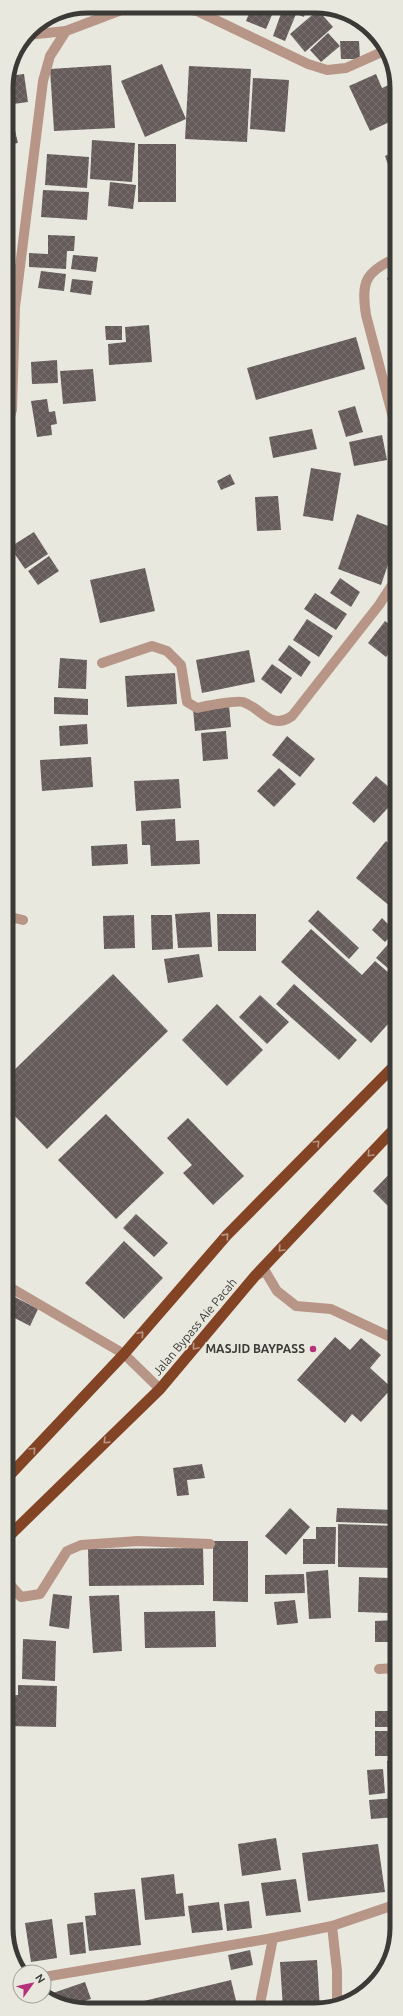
<svg xmlns="http://www.w3.org/2000/svg" width="403" height="2016" viewBox="0 0 403 2016" font-family="Ubuntu,sans-serif">
<defs>
<pattern id="building-cross-hatch" width="8" height="8" patternUnits="userSpaceOnUse"><rect width="8" height="8" fill="#645b5a"/><path d="M0 0l8 8M0 8l8-8" fill="none" stroke="#77706f"/></pattern>
</defs>
<rect width="100%" height="100%" fill="#e9e8df"/>
<g fill="url(#building-cross-hatch)">
<polygon points="242,8 275,8 266,29 246,21 250,11"/>
<polygon points="283,8 307,8 304,17 296,14 285,41 273,36"/>
<polygon points="318,10 333,27 305,52 290,34"/>
<polygon points="57,12 54,24 44,21"/>
<polygon points="370,30 377,34 380,41 375,43"/>
<polygon points="328,33 340,46 321,62 310,50"/>
<polygon points="340,41 359,41 360,59 341,59"/>
<polygon points="162,64 186,119 145,137 121,81"/>
<polygon points="111,65 115,128 54,131 50,69"/>
<polygon points="189,66 251,69 247,142 185,139"/>
<polygon points="24,74 28,102 6,105 8,76"/>
<polygon points="376,74 382,88 395,82 396,119 370,131 349,86"/>
<polygon points="253,78 289,80 285,132 250,129"/>
<polygon points="11,114 18,143 6,145 6,115"/>
<polygon points="396,138 396,174 392,176 385,156 396,151 392,140"/>
<polygon points="92,140 135,143 132,182 90,179"/>
<rect x="138" y="144" width="38" height="58"/>
<polygon points="47,154 89,157 87,188 45,185"/>
<polygon points="110,182 136,185 133,209 108,206"/>
<polygon points="43,190 89,192 87,220 41,217"/>
<polygon points="48,235 75,236 74,251 67,251 66,269 29,267 29,253 48,254"/>
<polygon points="73,255 98,257 96,272 71,269"/>
<polygon points="41,271 66,274 64,291 38,288"/>
<polygon points="396,275 396,305 387,278"/>
<polygon points="72,279 93,281 91,295 70,292"/>
<polygon points="396,309 396,319 393,310"/>
<polygon points="149,325 152,362 109,365 108,344 126,342 125,327"/>
<polygon points="105,326 122,326 122,340 106,340"/>
<polygon points="356,337 365,369 256,400 247,368"/>
<polygon points="57,360 58,383 32,384 31,362"/>
<polygon points="93,369 96,401 63,404 60,371"/>
<polygon points="47,399 49,412 55,411 57,424 51,425 52,435 37,437 31,401"/>
<polygon points="355,406 363,432 346,437 338,411"/>
<polygon points="312,429 317,449 273,458 269,437"/>
<polygon points="382,435 387,460 354,466 349,442"/>
<polygon points="311,468 341,473 333,521 303,516"/>
<polygon points="230,474 235,484 221,490 217,481"/>
<polygon points="278,496 281,530 257,531 255,497"/>
<polygon points="357,514 396,529 396,541 381,585 338,569"/>
<polygon points="34,532 48,554 25,569 10,547"/>
<polygon points="49,556 59,571 38,585 28,571"/>
<polygon points="145,568 155,611 100,623 90,580"/>
<polygon points="340,578 360,592 351,607 330,593"/>
<polygon points="315,593 347,614 336,630 304,609"/>
<polygon points="307,619 333,636 319,657 293,640"/>
<polygon points="385,621 396,629 396,644 386,657 368,643"/>
<polygon points="289,645 311,662 301,677 278,660"/>
<polygon points="249,650 255,682 202,693 196,660"/>
<polygon points="60,658 87,660 86,689 58,688"/>
<polygon points="272,664 292,678 281,694 261,679"/>
<polygon points="175,673 177,704 127,707 125,676"/>
<polygon points="54,697 88,699 88,715 54,714"/>
<polygon points="229,705 231,727 195,731 193,709"/>
<polygon points="87,724 88,744 60,746 59,726"/>
<polygon points="226,731 228,759 203,761 201,733"/>
<polygon points="287,736 315,759 300,777 272,755"/>
<polygon points="91,757 93,787 42,791 40,760"/>
<polygon points="279,768 296,784 274,807 257,791"/>
<polygon points="376,776 397,794 397,798 374,823 352,803"/>
<polygon points="179,779 181,808 136,811 134,781"/>
<polygon points="175,819 176,841 199,840 200,864 151,866 150,845 142,845 141,821"/>
<polygon points="386,841 397,850 397,912 356,878"/>
<polygon points="127,844 128,864 92,866 91,846"/>
<polygon points="318,910 359,948 349,959 308,921"/>
<polygon points="210,912 212,947 178,948 175,914"/>
<polygon points="217,914 256,914 256,951 218,951"/>
<polygon points="134,915 135,948 104,949 103,916"/>
<polygon points="151,915 172,915 173,949 152,950"/>
<polygon points="382,918 395,931 385,942 372,930"/>
<polygon points="311,929 362,975 375,961 397,980 397,1014 371,1043 281,962"/>
<polygon points="397,934 397,976 376,958"/>
<polygon points="199,954 203,977 168,983 164,959"/>
<polygon points="113,974 168,1031 47,1149 6,1107 6,1078"/>
<polygon points="294,984 357,1040 339,1060 276,1004"/>
<polygon points="260,995 289,1022 267,1044 239,1017"/>
<polygon points="217,1004 263,1050 227,1086 182,1040"/>
<polygon points="106,1114 164,1173 116,1219 58,1160"/>
<polygon points="188,1118 244,1176 213,1205 183,1173 192,1165 167,1138"/>
<polygon points="397,1166 397,1207 393,1211 373,1191"/>
<polygon points="136,1214 168,1243 154,1257 123,1228"/>
<polygon points="124,1241 163,1278 124,1319 85,1283"/>
<polygon points="11,1295 38,1309 30,1326 7,1314 7,1303"/>
<polygon points="335,1337 350,1350 361,1338 381,1355 370,1368 392,1388 361,1422 352,1414 345,1423 297,1380"/>
<polygon points="202,1464 205,1478 187,1480 189,1495 177,1496 173,1468"/>
<polygon points="290,1508 310,1527 286,1555 265,1536"/>
<polygon points="337,1508 397,1510 397,1524 336,1522"/>
<polygon points="338,1524 397,1526 397,1568 338,1567"/>
<polygon points="316,1527 336,1527 335,1564 303,1564 303,1539 316,1539"/>
<polygon points="213,1541 248,1541 248,1602 213,1601"/>
<polygon points="203,1548 204,1585 89,1586 88,1549"/>
<polygon points="328,1570 331,1618 309,1619 306,1572"/>
<polygon points="304,1574 305,1593 265,1594 265,1575"/>
<polygon points="359,1577 390,1578 390,1613 358,1612"/>
<polygon points="53,1594 72,1596 69,1629 49,1626"/>
<polygon points="119,1595 122,1651 93,1653 89,1596"/>
<polygon points="295,1600 298,1623 277,1625 274,1602"/>
<polygon points="215,1611 216,1647 145,1648 144,1612"/>
<polygon points="397,1620 397,1642 375,1642 375,1621"/>
<polygon points="23,1639 56,1641 55,1681 22,1679"/>
<polygon points="18,1685 57,1686 56,1727 7,1726 7,1695 18,1695"/>
<rect x="375" y="1711" width="22" height="16"/>
<rect x="375" y="1731" width="22" height="25"/>
<polygon points="397,1760 397,1790 388,1790 387,1761"/>
<polygon points="383,1769 385,1793 369,1795 367,1770"/>
<polygon points="397,1798 397,1817 371,1819 369,1800"/>
<polygon points="276,1838 281,1870 242,1876 238,1844"/>
<polygon points="378,1844 385,1892 308,1901 302,1853"/>
<polygon points="174,1874 176,1894 183,1893 185,1916 145,1920 141,1878"/>
<polygon points="296,1879 301,1912 266,1916 261,1883"/>
<polygon points="135,1889 141,1945 89,1951 85,1916 96,1915 94,1893"/>
<polygon points="249,1901 252,1928 227,1931 224,1904"/>
<polygon points="219,1902 223,1930 192,1933 188,1906"/>
<polygon points="52,1919 57,1958 31,1962 25,1923"/>
<polygon points="83,1922 86,1953 70,1955 67,1924"/>
<polygon points="250,1950 253,1965 231,1970 228,1955"/>
<polygon points="317,1960 320,2009 283,2009 280,1962"/>
<polygon points="231,1980 238,2009 120,2009 119,2007"/>
<polygon points="85,1982 91,1999 78,2003 80,2008 72,2008 50,1996 50,1994"/>
<polygon points="113,2005 114,2009 102,2008"/>
</g>
<g fill="none" stroke-linecap="round" stroke-linejoin="round">
<g stroke="#b89687" stroke-width="10">
<polyline points="6,916 23,920"/>
<polyline points="6,1285 124,1354 160,1389"/>
<polyline points="7,1581 21,1597 40,1594 67,1551 81,1545 138,1541 210,1544"/>
<polyline points="332,1926 337,1971 337,2004"/>
</g>
<g stroke="#b89687" stroke-width="10">
<polyline points="176,7 197,11 308,64 327,70 346,68 384,51"/>
<polyline points="27,35 66,31"/>
<path d="M396,258C365,272 361,282 366,315L396,429"/>
<polyline points="6,428 12,410 15,307 43,81 50,56 66,31 132,6"/>
<path d="M102,663L152,646L167,651L181,665L187,702L197,708C205,706 237,700 243,702C262,708 270,731 292,716L379,605L396,579"/>
<polyline points="255,1276 265,1271 277,1291 296,1306 331,1309 397,1340"/>
<polyline points="379,1669 397,1668"/>
</g>
<g stroke="#b89687" stroke-width="10">
<polyline points="44,1977 273,1938 332,1926 397,1904"/>
<polyline points="259,2009 273,1938"/>
</g>
<g stroke="#824424" stroke-width="11">
<polyline points="7,1478 124,1354 227,1235 397,1063"/>
<polyline points="7,1538 160,1389 255,1276 397,1126"/>
</g>
</g>
<defs><path id="oneway-chevron" d="M-2-3.5L2.5 0L-2 3.5" fill="none" stroke-width="1.6" stroke-linecap="round" stroke-linejoin="round"/></defs>
<g stroke="#b69682">
<use href="#oneway-chevron" transform="translate(317 1143) rotate(-45)"/>
<use href="#oneway-chevron" transform="translate(370 1154) rotate(133)"/>
<use href="#oneway-chevron" transform="translate(226 1236) rotate(-48)"/>
<use href="#oneway-chevron" transform="translate(281 1249) rotate(133)"/>
<use href="#oneway-chevron" transform="translate(141 1334) rotate(-49)"/>
<use href="#oneway-chevron" transform="translate(195 1347) rotate(130)"/>
<use href="#oneway-chevron" transform="translate(106 1441) rotate(136)"/>
<use href="#oneway-chevron" transform="translate(33 1450) rotate(-47)"/>
</g>
<circle fill="#b4327c" stroke="#e9e8df" stroke-width="1.5" cx="313" cy="1349" r="4"/>
<g text-anchor="middle" stroke-width="4" stroke-linejoin="round" paint-order="stroke">
<g font-size="12" fill="#3b3a37" stroke="#e9e8df">
<text transform="translate(195 1327) rotate(-50)" y="4">Jalan Bypass Aie Pacah</text>
</g>
<g font-size="12" font-weight="bold" fill="#3b3a37" stroke="#e9e8df" text-anchor="end">
<text x="305" y="1353">MASJID BAYPASS</text>
</g>
</g>
<path d="M0 0H403V2016H0ZM88 13H315A75 75 0 0 1 390 88V1928A75 75 0 0 1 315 2003H88A75 75 0 0 1 13 1928V88A75 75 0 0 1 88 13Z" fill="#e9e8df" fill-rule="evenodd"/>
<path fill="none" stroke="#3b3a37" stroke-width="5" d="M88 13H315A75 75 0 0 1 390 88V1928A75 75 0 0 1 315 2003H88A75 75 0 0 1 13 1928V88A75 75 0 0 1 88 13Z"/>
<g transform="translate(32 1984) rotate(57)"><circle r="19" fill="#e9e8df" stroke="#a3a29c"/>
<path d="M0-3L7 15L0 10L-7 15Z" fill="#b4327c"/>
<text y="-6" font-size="11" font-weight="bold" text-anchor="middle" fill="#3b3a37">N</text>
</g>
</svg>
